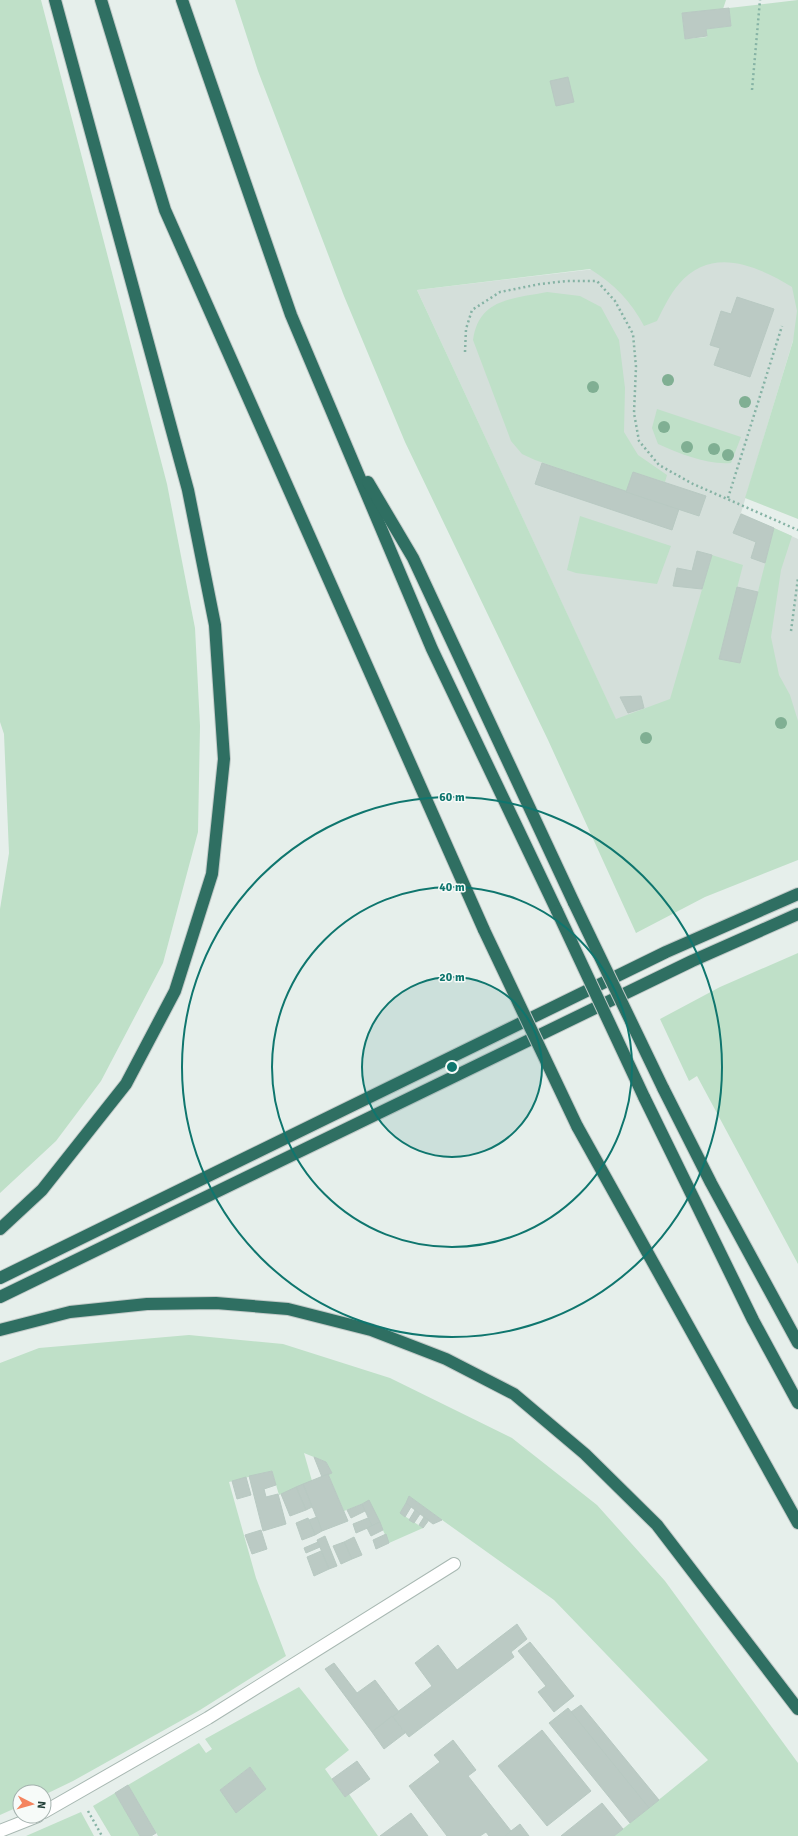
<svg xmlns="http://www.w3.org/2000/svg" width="798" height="1836" viewBox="0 0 798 1836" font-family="Signika,sans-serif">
<rect width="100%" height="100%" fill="#e6efeb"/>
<polygon fill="#d4dfda" points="798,245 798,324 741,513 798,539 798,725 648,789 417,290"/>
<g fill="#bfe0c8" fill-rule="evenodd">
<polygon points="0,0 41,0 167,484 195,628 200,726 198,832 163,963 101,1081 56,1141 0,1193 0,909 9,853 4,734 0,722"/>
<path d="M235,0H726L723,9L682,13L685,39L707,37L706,29L731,26L729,8L798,0V519L745,498L793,341L797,311L792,287C756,265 711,246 679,284C670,294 663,309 657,321L644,326C631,301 614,284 590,269L417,290L616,719L670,699L712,555L743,565L719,658L740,663L774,528L792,536L781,570L771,637L779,675L790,695L798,721V860L705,897L636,933L548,740L405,442L344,296L258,71Z"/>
<path d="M547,292L580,296L601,307L619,340L625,388L624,432L638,455L667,475L665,482L633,472L626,492L535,460L522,454L511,441L473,340C479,298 512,299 547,292Z"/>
<path d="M657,409L741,437L731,463C707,465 681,454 658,444L652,428Z"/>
<polygon points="580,516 671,546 657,584 576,573 567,570"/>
<polygon points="798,953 798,1264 697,1076 689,1081 660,1019 720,987"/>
<polygon points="189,1335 283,1344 390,1378 512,1438 597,1505 665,1581 798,1763 798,1836 614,1836 708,1760 554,1600 410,1497 400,1513 423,1528 389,1543 369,1501 344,1511 328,1474 332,1473 326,1462 304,1453 312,1481 281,1494 279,1495 272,1471 229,1482 256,1578 286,1656 200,1710 73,1781 44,1795 44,1792 20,1792 20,1806 0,1815 0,1363 39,1348"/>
<path d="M299,1687L349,1750L325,1769L345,1797L349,1794L378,1836H158L128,1785L199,1743L206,1753L212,1749L205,1739ZM250,1767L266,1789L236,1812L220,1790Z"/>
<polygon points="115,1793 140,1836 111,1836 93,1806"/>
<polygon points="81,1812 94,1836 26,1836"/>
</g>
<g fill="#bbcac4" stroke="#b8c9c2">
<polygon points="729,8 731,26 706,29 707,36 685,39 682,13"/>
<polygon points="568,77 574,102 556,106 550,81"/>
<polygon points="737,297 774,309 750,377 714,365 720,348 710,345 721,311 731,314"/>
<polygon points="542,463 679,509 672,530 535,484"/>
<polygon points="633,472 706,496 699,516 626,492"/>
<polygon points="741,514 774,528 765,563 751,558 756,542 733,533"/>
<polygon points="697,551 712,555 702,589 673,586 677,568 692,571"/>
<polygon points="737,587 758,592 740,663 719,659"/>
<polygon points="641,696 644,708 628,713 620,697"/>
<polygon points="314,1457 326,1462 332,1473 322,1477"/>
<polygon points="272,1471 276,1485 264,1489 266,1497 278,1494 286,1524 263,1531 249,1476"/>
<polygon points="328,1474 348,1521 322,1531 303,1484"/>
<polygon points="246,1477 251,1495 237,1499 232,1481"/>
<polygon points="303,1484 312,1507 306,1510 296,1487"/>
<polygon points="296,1487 306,1510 290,1516 281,1494"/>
<polygon points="409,1496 442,1520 433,1524 406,1503"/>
<polygon points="369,1500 380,1522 372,1526 362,1504"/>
<polygon points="406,1503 411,1507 405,1517 400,1513"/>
<polygon points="362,1504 365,1511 351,1518 347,1510"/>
<polygon points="415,1510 420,1514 414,1523 409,1520"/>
<polygon points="317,1517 322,1531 315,1535 309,1520"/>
<polygon points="424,1517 429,1520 423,1528 419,1525"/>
<polygon points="308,1518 315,1535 302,1540 296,1523"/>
<polygon points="368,1518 372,1526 356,1533 353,1524"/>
<polygon points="380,1522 383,1530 371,1536 367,1528"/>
<polygon points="261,1530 267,1549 252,1554 245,1535"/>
<polygon points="386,1534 389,1543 376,1549 373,1540"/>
<polygon points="325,1536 337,1566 329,1569 317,1540"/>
<polygon points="354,1537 362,1555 352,1559 344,1542"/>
<polygon points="318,1542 320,1547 306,1553 304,1548"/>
<polygon points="344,1542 352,1559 341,1564 333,1546"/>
<polygon points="321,1551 329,1569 314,1576 307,1557"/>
<polygon points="517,1624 527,1639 511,1652 514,1657 409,1737 392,1716 432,1686 415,1663 438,1645 457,1670"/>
<polygon points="530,1642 574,1696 554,1712 538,1692 546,1686 518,1651"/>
<polygon points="334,1663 357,1693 375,1680 399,1712 372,1732 325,1669"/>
<polygon points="581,1705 659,1800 649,1808 571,1712"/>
<polygon points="568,1708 649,1808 630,1823 549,1723"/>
<polygon points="392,1716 405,1733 384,1749 372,1732"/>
<polygon points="542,1730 591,1791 547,1826 498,1766"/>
<polygon points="453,1740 476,1770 468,1776 511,1831 505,1836 489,1836 486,1832 480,1836 447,1836 409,1786 440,1762 434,1755"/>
<polygon points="357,1761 370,1779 345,1797 332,1779"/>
<polygon points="250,1767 266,1789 236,1813 220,1790"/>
<polygon points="128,1785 156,1833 151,1836 140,1836 115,1793"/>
<polygon points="602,1803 623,1829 614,1836 561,1836"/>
<polygon points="411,1813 428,1836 380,1836"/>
<polygon points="520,1824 529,1836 505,1836 511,1831"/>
</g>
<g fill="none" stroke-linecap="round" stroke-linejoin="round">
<defs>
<g id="service">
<polyline points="44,1812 208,1718 454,1564"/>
<polyline points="0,1831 38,1816"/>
</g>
<g id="motorway">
<polyline points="101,0 165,210 484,930"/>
<polyline points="182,0 291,315 432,649 557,911"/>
<polyline points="368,482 413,558 574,903"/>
<polyline points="663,1088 711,1183 798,1343"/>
<polyline points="644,1097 753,1320 798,1403"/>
<polyline points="577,1126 798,1523"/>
<polyline points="0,1229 42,1190 126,1084 175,991 212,874 224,759 215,625 188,490 55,0"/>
<polyline points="0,1278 666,952 798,894"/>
<polyline points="0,1297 692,961 798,914"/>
<polyline points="0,1330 70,1312 147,1304 216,1303 288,1309 371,1330 446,1359 514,1394 585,1454 657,1525 798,1709"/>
</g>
</defs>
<use href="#service" stroke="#a8b8b2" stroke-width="14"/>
<use href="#motorway" stroke="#c2cac8" stroke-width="14"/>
<g stroke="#86b3a5" stroke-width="2.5" stroke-dasharray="2 3" stroke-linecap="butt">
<polyline points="752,90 760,0"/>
<polyline points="465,352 466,329 472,310 500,292 540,284 567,281 597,281 615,301 633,334 636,367 634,413 639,441 659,465 693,484 798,530"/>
<polyline points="728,498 782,326"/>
<polyline points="791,631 798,578"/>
<polyline points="88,1811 102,1836"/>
</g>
<use href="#service" stroke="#fff" stroke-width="12"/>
<use href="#motorway" stroke="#2f6f62" stroke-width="12"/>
<defs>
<g id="motorway-bridge">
<polyline points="574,903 663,1088"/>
<polyline points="557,911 644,1097"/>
<polyline points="484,930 577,1126"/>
</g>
</defs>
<use href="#motorway-bridge" stroke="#c2cac8" stroke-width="14" stroke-linecap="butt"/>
<use href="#motorway-bridge" stroke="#2f6f62" stroke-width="12"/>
</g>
<g fill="#80af93">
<circle cx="668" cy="380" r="6"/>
<circle cx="593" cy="387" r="6"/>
<circle cx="745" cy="402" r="6"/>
<circle cx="664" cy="427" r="6"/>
<circle cx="687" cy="447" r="6"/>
<circle cx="714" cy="449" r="6"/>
<circle cx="728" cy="455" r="6"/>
<circle cx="781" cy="723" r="6"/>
<circle cx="646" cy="738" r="6"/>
</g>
<circle cx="452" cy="1067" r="90" fill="#0f766e" fill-opacity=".12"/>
<g fill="none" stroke="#0f766e" stroke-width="2">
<circle cx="452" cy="1067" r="90"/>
<circle cx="452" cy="1067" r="180"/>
<circle cx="452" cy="1067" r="270"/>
</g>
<circle cx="452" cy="1067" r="6" fill="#0f766e" stroke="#f7fbf9" stroke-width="2"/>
<g font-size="12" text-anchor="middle" font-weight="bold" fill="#0f766e" stroke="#f7fbf9" stroke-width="3" stroke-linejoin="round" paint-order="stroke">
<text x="452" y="801">60 m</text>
<text x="452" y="891">40 m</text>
<text x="452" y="981">20 m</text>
</g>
<g transform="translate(32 1804) rotate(96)"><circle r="19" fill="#f7fbf9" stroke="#a3b1ad"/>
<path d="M0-3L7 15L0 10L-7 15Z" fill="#f4845f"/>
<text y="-6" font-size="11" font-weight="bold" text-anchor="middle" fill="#24423a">N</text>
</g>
</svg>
